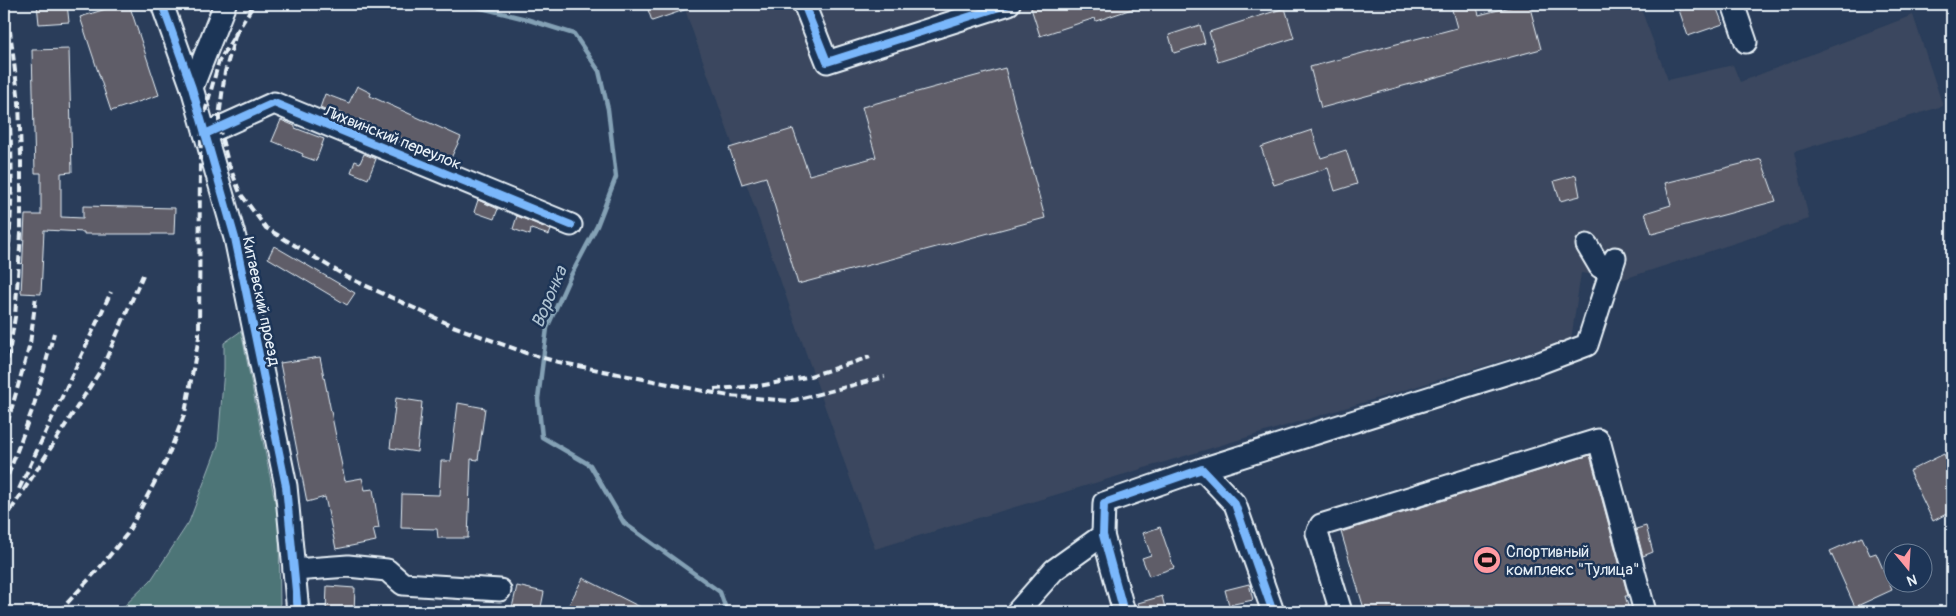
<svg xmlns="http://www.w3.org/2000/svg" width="1956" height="616" viewBox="0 0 1956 616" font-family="Pangolin,sans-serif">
<rect width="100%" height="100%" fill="#2a3d5a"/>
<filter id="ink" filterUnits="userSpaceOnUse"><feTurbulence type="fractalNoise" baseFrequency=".02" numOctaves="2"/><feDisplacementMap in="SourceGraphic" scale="10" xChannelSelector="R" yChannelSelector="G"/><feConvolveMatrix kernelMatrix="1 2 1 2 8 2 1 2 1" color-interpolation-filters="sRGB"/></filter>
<g filter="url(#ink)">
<polygon fill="#3a475e" points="683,4 1639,4 1668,80 1733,65 1740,82 1913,15 1943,106 1794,152 1809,219 1624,279 1581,273 1571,340 875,549"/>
<polygon fill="#4e7477" stroke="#9bb2b8" points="241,331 279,521 280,612 118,612 151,580 189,522 218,445 224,369 224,343"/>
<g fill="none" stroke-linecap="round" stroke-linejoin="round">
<polyline stroke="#84a1b5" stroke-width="4.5" points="465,4 526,19 574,34 599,71 608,109 616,177 597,226 569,279 547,328 538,399 542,437 590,465 624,523 720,592 727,612"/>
</g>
<g fill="#5e5d68" stroke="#e8f1f8">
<polygon points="37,4 67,4 69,22 39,24"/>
<polygon points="122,4 129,4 159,95 111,111 80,17"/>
<polygon points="646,4 696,4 696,6 652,21"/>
<polygon points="1043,4 1141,4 1141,6 1096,21 1095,18 1040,36 1031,8"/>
<polygon points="1460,4 1476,4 1479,15 1522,4 1529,4 1541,49 1321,108 1310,67 1457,28 1451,6"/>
<polygon points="1687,4 1715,4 1723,24 1688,36 1678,7"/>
<polygon points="1285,8 1294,38 1218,62 1209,32"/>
<polygon points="1200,25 1205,43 1174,53 1169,35"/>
<polygon points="69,49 72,172 61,173 61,217 83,218 83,206 175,208 174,234 84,234 84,232 44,230 41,294 21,293 25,215 41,215 41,173 35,173 32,50"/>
<polygon points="1005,68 1045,218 798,284 766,177 742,184 729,148 793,129 809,175 876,157 862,107"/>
<polygon points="357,86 371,93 370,96 461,137 450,160 359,119 357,122 336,111 335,114 320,108 325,94 349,103"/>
<polygon points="281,120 295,126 295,128 324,139 316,161 302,156 303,154 272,141"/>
<polygon points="1312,130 1321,158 1346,150 1357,184 1335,191 1328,168 1274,185 1261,147"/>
<polygon points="364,154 376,159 368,179 351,172 355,161 360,163"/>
<polygon points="1761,159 1776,201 1652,234 1645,213 1671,205 1665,183"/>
<polygon points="1576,175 1580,196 1560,201 1554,181"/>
<polygon points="478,200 498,209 494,219 474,212"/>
<polygon points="517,216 551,230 549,235 531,229 530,235 513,229"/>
<polygon points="274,246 355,293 347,305 268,258"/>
<polygon points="320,357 345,481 362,478 365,490 373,489 379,528 373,529 376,541 336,549 325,497 307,502 280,363"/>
<polygon points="396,398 422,402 417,452 390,448"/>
<polygon points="458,403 485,408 478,460 471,459 468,538 438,538 437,529 401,528 402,494 439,495 441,461 451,461"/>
<polygon points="1944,454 1952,472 1952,511 1933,521 1909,471"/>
<polygon points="1590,455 1628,596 1625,596 1630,612 1365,612 1341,532"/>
<polygon points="1646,526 1653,552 1643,556 1636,529"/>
<polygon points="1160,527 1174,568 1149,576 1142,558 1151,555 1143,533"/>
<polygon points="1862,537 1870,555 1876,553 1892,590 1855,607 1830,551"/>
<polygon points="583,578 650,612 565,612"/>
<polygon points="1249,584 1253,600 1229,605 1225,590"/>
<polygon points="327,586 355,588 354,612 326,612"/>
<polygon points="517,586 544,592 540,612 511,612"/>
<polygon points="1162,596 1166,612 1141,612 1138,603"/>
</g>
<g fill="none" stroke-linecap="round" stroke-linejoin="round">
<defs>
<g id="minor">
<polyline points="162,4 192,88 235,238 286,486 298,612"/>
<polyline points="804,4 827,62 1009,4"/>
<polyline points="1733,4 1746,42"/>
<polyline points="192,88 225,4"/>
<polyline points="205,134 274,103 571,225"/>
<polyline points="1587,245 1600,267 1611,272"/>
<polyline points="1202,469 1235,504 1273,612"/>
<polyline points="294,570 348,566 387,570 403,584 500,590"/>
<polyline points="1017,612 1054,570 1103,535"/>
<polyline points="1124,612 1103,535 1104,503 1202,469 1537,364 1587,345 1615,258"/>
<polyline points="1341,612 1317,533 1321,525 1598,440 1600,444 1645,612"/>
</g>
</defs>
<use href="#minor" stroke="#e8f1f8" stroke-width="25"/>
<use href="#minor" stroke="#1d3557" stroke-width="21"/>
<g stroke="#e8f1f8" stroke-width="4" stroke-dasharray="8 4" stroke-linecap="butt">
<polyline points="236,33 225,72 219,117 219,128 228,162 240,193 266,228 347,277 453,326 526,353 558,362 729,396 791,401 885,377"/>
<path d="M4,68C15,141 13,222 4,295"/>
<polyline points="4,383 15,317 21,234 21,156 19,102 10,31"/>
<polyline points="714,389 759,386 807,377 870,357"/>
<polyline points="4,435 30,344 36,296"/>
<polyline points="4,486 34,405 54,333"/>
<polyline points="19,489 111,292"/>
<polyline points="4,521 102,368 143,275"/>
<polyline points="59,612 102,565 127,534 166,461 185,413 199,337 200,158 202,123 219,61 254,4"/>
</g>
<defs>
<g id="cycleway">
<polyline points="162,4 192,88 235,238 286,486 298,612"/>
<polyline points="804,4 827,62 1009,4"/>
<polyline points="205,134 274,103 571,225"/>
<polyline points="1124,612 1103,535 1104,503 1202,469 1235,504 1273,612"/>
</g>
</defs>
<use href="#cycleway" stroke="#1d3557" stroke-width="11"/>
<use href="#cycleway" stroke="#7ab7fb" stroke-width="8"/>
</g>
</g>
<defs>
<symbol id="stadium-disc" viewBox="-11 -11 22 22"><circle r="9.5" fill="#ff9aa2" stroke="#1d3557"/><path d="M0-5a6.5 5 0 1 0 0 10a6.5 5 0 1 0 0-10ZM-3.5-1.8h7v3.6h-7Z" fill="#111"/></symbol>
</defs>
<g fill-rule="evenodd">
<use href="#stadium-disc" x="1471" y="544" width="32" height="32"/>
</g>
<g text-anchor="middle" stroke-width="5" stroke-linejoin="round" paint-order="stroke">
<g font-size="16" fill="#e8f1f8" stroke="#1d3557">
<text transform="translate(393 137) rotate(22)" y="6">Лихвинский переулок</text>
<text transform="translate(262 301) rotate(78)" y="6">Китаевский проезд</text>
</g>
<g font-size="16" fill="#e8f1f8" stroke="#1d3557" text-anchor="start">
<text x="1506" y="557">Спортивный<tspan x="1506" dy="18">комплекс "Тулица"</tspan></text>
</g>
<g font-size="18" font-style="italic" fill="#aec2d1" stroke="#1d3557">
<text transform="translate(549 297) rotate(-67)" y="6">Воронка</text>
</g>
</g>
<rect width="1956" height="616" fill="none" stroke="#1d3557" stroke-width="20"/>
<rect x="10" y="10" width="1936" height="596" fill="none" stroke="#e8f1f8" stroke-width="2" filter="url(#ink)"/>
<g transform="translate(1908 568) rotate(162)"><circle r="24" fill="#1d3557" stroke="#6e8097"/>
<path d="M0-4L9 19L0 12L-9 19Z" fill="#ff9aa2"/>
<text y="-8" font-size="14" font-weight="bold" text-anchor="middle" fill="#e8f1f8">N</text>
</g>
</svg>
